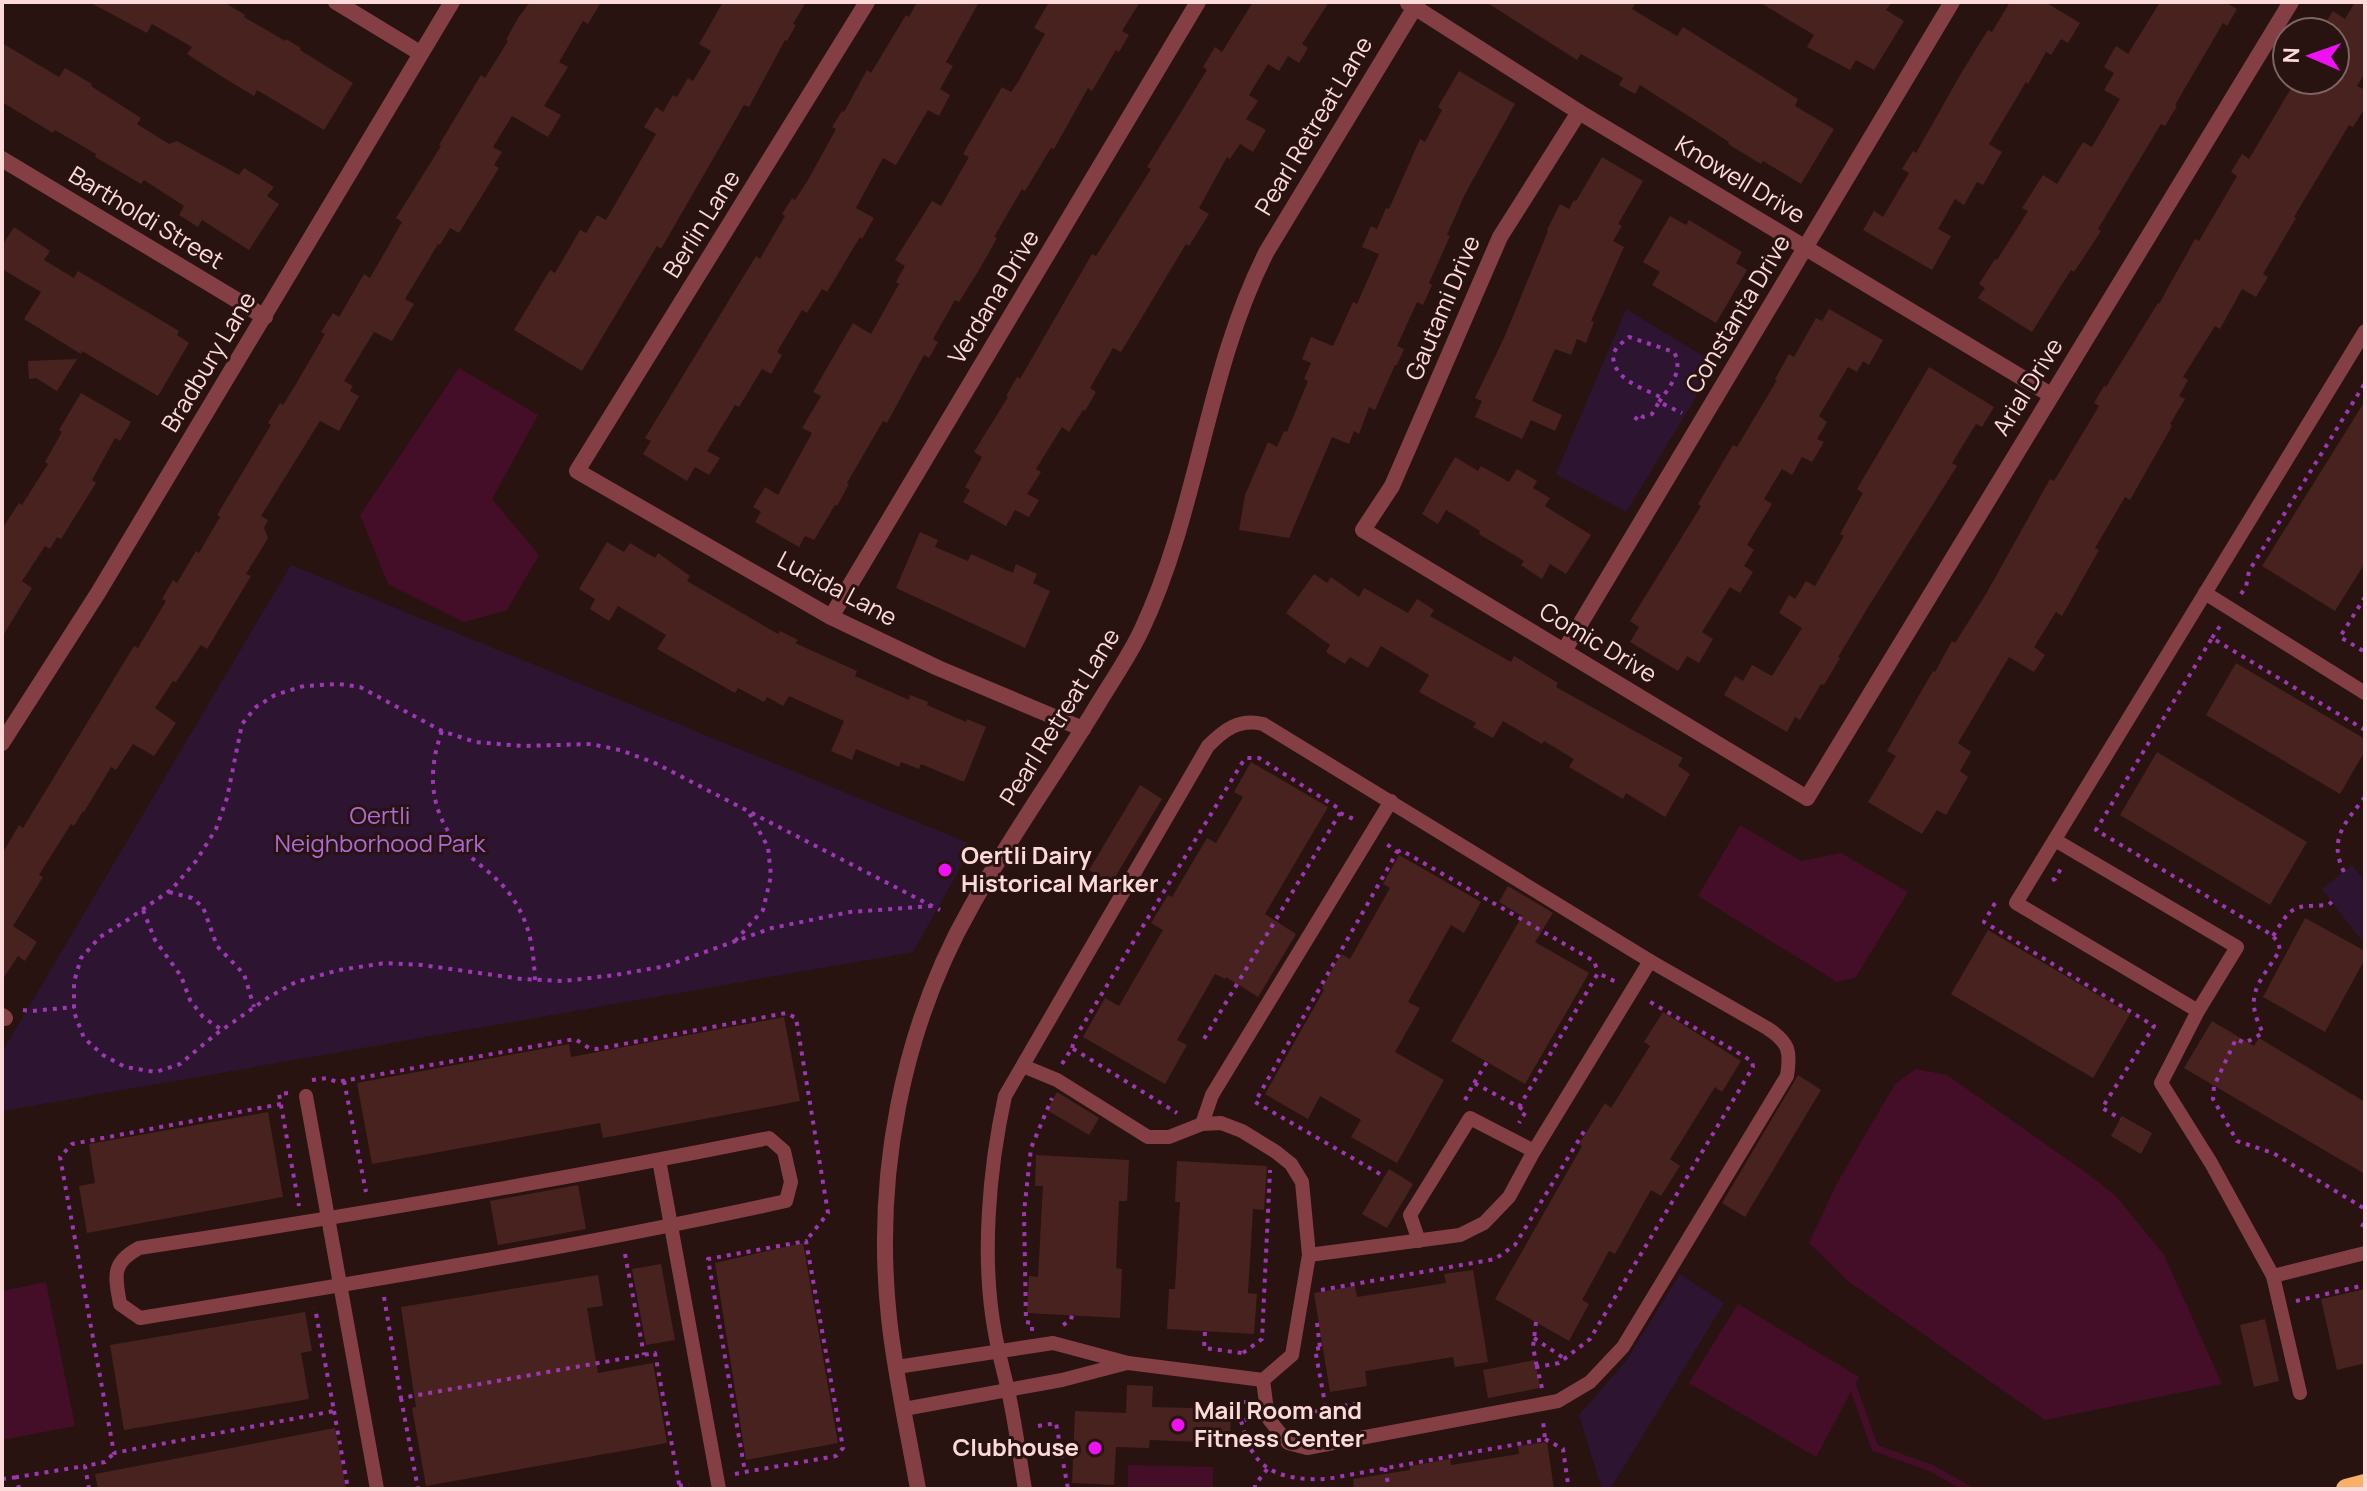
<svg xmlns="http://www.w3.org/2000/svg" width="2367" height="1491" viewBox="0 0 2367 1491" font-family="Manrope,sans-serif">
<rect width="100%" height="100%" fill="#281311"/>
<g fill="#2d1531">
<polygon points="1626,309 1716,364 1626,512 1556,474"/>
<polygon points="291,565 973,845 913,952 2,1111 2,1052"/>
<polygon points="2352,865 2365,882 2365,945 2322,889"/>
<polygon points="1680,1274 1724,1303 1610,1489 1602,1489 1579,1415 1626,1361"/>
</g>
<g fill="#440e28">
<polygon points="459,368 538,415 492,499 539,555 507,610 464,622 388,584 360,515"/>
<polygon points="1740,825 1801,861 1841,853 1908,892 1855,978 1837,982 1698,896"/>
<polygon points="1916,1069 1947,1075 2088,1174 2116,1196 2164,1255 2222,1384 2045,1420 1848,1281 1809,1243 1836,1185 1895,1084"/>
<polygon points="46,1282 75,1426 2,1440 2,1291"/>
<polygon points="1738,1304 1859,1377 1816,1457 1689,1383"/>
<polygon points="1128,1465 1213,1467 1213,1489 1128,1488"/>
</g>
<g fill="none" stroke-linecap="round" stroke-linejoin="round">
<polyline stroke="#440e28" stroke-width="7" points="1853,1387 1875,1448 1931,1468 1968,1489"/>
</g>
<g fill="#48221e">
<polygon points="89,2 224,2 245,15 244,17 285,41 286,39 301,48 300,50 353,83 324,130 257,90 254,96 221,76 187,54 192,47 152,24 147,33"/>
<polygon points="530,2 601,2 588,24 583,21 559,62 568,67 544,106 561,115 548,137 512,116 493,147 502,152 494,165 499,168 459,233 450,228 440,245 438,244 405,299 414,304 392,341 374,332 344,381 353,386 350,391 359,396 339,431 320,421 261,516 268,520 264,528 268,538 246,574 251,576 207,649 201,645 176,682 173,681 155,708 176,723 154,756 133,744 116,770 111,767 84,812 83,811 74,826 71,824 39,875 43,877 13,926 37,942 25,961 18,956 2,980 2,854 19,825 23,828 134,646 138,648 166,601 162,599 173,580 177,583 196,551 199,553 220,517 217,515 271,425 268,423 280,403 283,405 296,384 325,334 321,332 333,313 339,317 364,274 370,278 402,222 396,218 441,146 439,145 481,75 485,78 508,41 506,40 518,18"/>
<polygon points="723,2 806,2 793,24 796,25 787,41 785,40 749,107 744,105 661,249 657,246 582,371 514,330 550,270 555,273 580,230 586,233 597,215 606,220 656,134 644,127 656,107 663,112 673,95 677,97 688,78 693,81 711,51 699,44"/>
<polygon points="917,2 979,2 946,62 953,66 940,89 950,95 939,116 928,110 896,165 883,158 856,208 874,218 862,239 860,237 827,292 822,289 807,313 802,310 777,352 782,355 771,374 762,369 739,407 735,405 707,451 720,458 709,475 695,467 687,481 643,454 651,441 645,438 756,256 760,259 785,216 782,214 792,198 795,200 808,180 836,129 832,127 842,111 844,112 867,70 871,73 906,15 909,17"/>
<polygon points="1049,2 1140,2 1122,31 1129,35 1119,52 1116,50 1092,91 1088,88 1054,149 1051,148 1025,191 1022,189 994,237 997,238 979,270 959,302 955,300 933,339 938,342 929,358 924,355 887,423 883,421 847,483 849,484 837,506 835,505 814,540 805,536 799,547 755,522 761,512 753,507 765,487 778,495 812,433 802,428 821,396 813,392 853,323 871,334 899,284 896,282 905,266 895,260 932,201 941,206 969,157 963,154 1002,87 1011,92 1018,82 1045,34 1034,28"/>
<polygon points="1253,2 1329,2 1302,44 1308,48 1299,63 1288,56 1279,71 1268,64 1249,95 1258,101 1246,119 1266,130 1253,152 1240,144 1230,159 1227,157 1199,208 1209,214 1189,246 1186,244 1121,352 1113,348 1090,388 1096,392 1085,411 1083,410 1069,432 1062,427 1036,469 1041,472 1027,494 1039,500 1029,517 1015,510 1006,526 963,502 970,490 965,487 982,457 974,452 1008,397 1006,396 1017,377 1020,379 1092,254 1096,256 1151,169 1147,167 1207,70 1203,67 1215,47 1222,52"/>
<polygon points="1486,2 1636,2 1632,9 1677,36 1683,27 1798,99 1795,106 1834,129 1801,184 1763,161 1761,164 1728,144 1729,142 1640,85 1635,94 1619,85 1623,78 1581,54 1577,60"/>
<polygon points="1759,2 1892,2 1886,10 1904,21 1874,70 1856,60 1850,70 1807,47 1814,35"/>
<polygon points="2010,2 2045,2 2080,23 2068,43 2061,39 2051,55 2046,52 2028,84 2026,82 1989,144 2002,152 1983,185 1977,182 1964,205 1955,199 1938,229 1951,236 1932,270 1863,230 1874,211 1883,217 1909,173 1902,169 1913,151 1916,153 1963,70 1988,30 1992,32"/>
<polygon points="2160,2 2225,2 2237,9 2227,26 2223,23 2175,105 2177,106 2165,126 2161,124 2098,229 2101,231 2074,272 2071,270 2032,332 1978,298 1985,288 1979,284 1995,259 1997,260 2028,211 2022,208 2043,175 2057,184 2083,142 2092,147 2120,99 2104,90 2114,73 2104,67 2116,46 2128,54"/>
<polygon points="2355,2 2365,2 2365,73 2357,86 2365,90 2365,108 2353,127 2349,125 2294,217 2296,218 2263,274 2268,277 2256,297 2242,289 2220,329 2215,326 2183,377 2188,380 2179,396 2185,399 2170,424 2172,426 2130,500 2125,497 2095,548 2099,550 2062,616 2056,612 2034,647 2045,655 2034,672 2009,657 1958,743 1971,752 1960,771 1968,777 1946,815 1937,810 1922,834 1868,802 1896,756 1887,751 1933,671 1935,672 1952,641 1955,643 1986,594 2050,479 2054,481 2099,406 2094,403 2104,386 2106,387 2158,303 2159,304 2195,239 2199,241 2237,176 2231,172 2242,154 2249,159 2296,80 2335,80 2335,32 2320,32 2333,11 2345,19"/>
<polygon points="2,43 59,77 65,68 92,84 91,86 141,118 137,124 169,144 177,141 239,175 244,168 274,187 267,196 279,204 249,250 202,220 198,227 179,215 184,206 144,180 141,184 114,168 95,157 96,154 55,130 53,133 2,102"/>
<polygon points="1459,71 1515,104 1465,194 1447,235 1450,236 1429,283 1432,285 1423,305 1417,302 1397,346 1404,349 1397,365 1395,365 1375,410 1369,407 1359,434 1354,431 1349,444 1332,437 1289,538 1239,530 1245,495 1268,442 1277,447 1284,431 1287,432 1308,381 1304,379 1311,363 1302,359 1311,337 1333,346 1353,302 1357,304 1379,254 1362,247 1371,226 1377,229 1386,208 1389,209 1420,139 1425,142 1442,110 1438,107"/>
<polygon points="1602,157 1643,181 1618,224 1622,226 1613,241 1624,247 1591,321 1594,322 1586,343 1577,339 1571,355 1555,349 1532,401 1562,415 1555,431 1531,420 1522,439 1475,417 1482,401 1475,398 1504,338 1548,231 1547,230 1560,204 1569,209 1574,200 1576,201"/>
<polygon points="1670,216 1686,225 1689,220 1742,252 1736,263 1747,270 1716,323 1652,285 1660,272 1643,262"/>
<polygon points="14,227 50,251 44,260 74,278 78,271 179,331 177,335 189,343 158,396 82,351 81,354 24,319 41,292 2,269 2,246"/>
<polygon points="1829,309 1883,340 1869,365 1863,361 1857,372 1848,367 1819,416 1827,422 1817,439 1824,442 1812,462 1802,457 1792,475 1782,469 1764,499 1772,504 1747,545 1754,550 1744,566 1753,572 1740,593 1730,587 1702,632 1713,639 1699,663 1687,656 1678,671 1630,642 1639,627 1630,621 1701,506 1698,504 1733,445 1737,447 1777,380 1775,379 1789,354 1794,357 1816,318 1822,321"/>
<polygon points="77,359 57,391 36,378 29,379 28,361"/>
<polygon points="1929,367 1994,407 1982,427 1976,424 1952,463 1957,466 1867,609 1838,657 1840,658 1824,685 1821,684 1800,720 1795,717 1787,732 1724,695 1735,676 1743,681 1752,665 1772,676 1802,628 1779,613 1789,595 1795,599 1806,581 1815,586 1844,536 1840,534 1863,493 1857,489"/>
<polygon points="81,393 131,422 120,441 115,438 92,480 96,483 61,539 57,537 50,549 45,546 22,581 32,588 2,637 2,529 19,503 22,505 48,464 45,462 62,432 59,430"/>
<polygon points="2365,401 2365,563 2335,611 2262,566"/>
<polygon points="1455,457 1478,471 1481,466 1509,482 1517,469 1537,481 1533,488 1550,498 1545,506 1591,535 1566,574 1550,564 1542,579 1521,565 1524,561 1479,534 1480,531 1446,510 1438,524 1422,514"/>
<polygon points="920,532 938,540 935,547 968,561 971,554 1013,573 1016,564 1037,574 1033,583 1050,591 1025,648 896,588"/>
<polygon points="607,542 624,552 630,543 655,558 658,553 690,576 687,581 778,634 780,631 798,640 795,643 857,671 855,676 909,700 910,695 928,702 927,705 966,722 967,719 986,727 964,782 921,764 919,769 901,762 899,767 856,749 852,760 831,751 844,721 789,696 783,706 767,697 764,702 738,688 735,693 657,649 666,635 618,606 609,621 590,609 595,599 579,589"/>
<polygon points="1314,574 1327,583 1331,577 1359,597 1364,588 1408,613 1417,599 1434,610 1430,616 1511,662 1514,656 1558,683 1556,687 1683,758 1678,766 1690,774 1665,817 1626,793 1623,799 1569,767 1574,759 1544,741 1542,744 1503,721 1493,738 1473,727 1476,723 1419,692 1429,675 1381,646 1368,668 1350,657 1345,664 1326,652 1330,645 1286,613"/>
<polygon points="2236,663 2365,739 2365,751 2340,794 2206,715"/>
<polygon points="2157,752 2307,842 2270,905 2120,815"/>
<polygon points="1251,762 1328,807 1265,914 1296,934 1258,997 1226,977 1225,979 1215,974 1177,1040 1187,1045 1165,1084 1083,1037 1105,998 1119,1006 1163,930 1151,923 1168,895 1172,897 1207,838 1216,843 1243,797 1234,792"/>
<polygon points="1140,785 1162,799 1111,884 1089,870"/>
<polygon points="1399,855 1481,902 1464,933 1451,925 1408,1002 1420,1008 1395,1052 1444,1080 1397,1163 1351,1137 1361,1120 1320,1096 1308,1119 1265,1094 1324,990 1322,988 1341,954 1350,959 1390,888 1383,884"/>
<polygon points="1508,886 1553,913 1535,942 1589,973 1525,1084 1451,1041 1522,916 1499,902"/>
<polygon points="2305,918 2365,951 2365,959 2325,1032 2263,997"/>
<polygon points="1988,930 2130,1014 2093,1078 1951,994"/>
<polygon points="1663,1012 1741,1061 1722,1092 1715,1087 1670,1159 1680,1166 1661,1196 1651,1190 1615,1254 1609,1251 1582,1300 1589,1304 1569,1341 1495,1299 1582,1146 1579,1144 1605,1103 1611,1108 1650,1046 1644,1042"/>
<polygon points="784,1017 800,1101 603,1138 600,1123 372,1164 357,1083 569,1044 571,1057"/>
<polygon points="2212,1021 2254,1046 2259,1038 2365,1102 2365,1174 2184,1068"/>
<polygon points="1798,1075 1821,1090 1745,1217 1722,1203"/>
<polygon points="1057,1092 1099,1118 1089,1135 1047,1110"/>
<polygon points="268,1112 283,1197 87,1233 79,1186 95,1183 89,1144"/>
<polygon points="2122,1116 2152,1133 2141,1154 2111,1136"/>
<polygon points="1036,1155 1129,1160 1127,1201 1119,1201 1116,1268 1122,1269 1120,1318 1027,1313 1029,1276 1038,1277 1043,1186 1035,1186"/>
<polygon points="1177,1161 1267,1166 1264,1210 1253,1209 1248,1293 1257,1294 1254,1334 1167,1329 1169,1289 1175,1289 1180,1202 1175,1202"/>
<polygon points="1389,1169 1413,1184 1387,1228 1362,1214"/>
<polygon points="578,1185 586,1229 498,1245 490,1201"/>
<polygon points="803,1243 838,1443 746,1460 715,1263"/>
<polygon points="661,1264 675,1340 646,1345 632,1269"/>
<polygon points="1473,1270 1488,1362 1455,1367 1453,1357 1365,1371 1367,1386 1330,1392 1314,1293 1355,1286 1357,1297 1446,1283 1444,1274"/>
<polygon points="598,1275 603,1306 587,1308 598,1373 653,1363 667,1443 426,1486 412,1408 416,1407 401,1307"/>
<polygon points="2365,1289 2365,1363 2337,1370 2321,1299"/>
<polygon points="305,1312 312,1351 301,1353 309,1399 124,1430 110,1345"/>
<polygon points="2265,1319 2279,1381 2254,1387 2240,1325"/>
<polygon points="1535,1360 1540,1388 1488,1398 1483,1370"/>
<polygon points="1127,1385 1153,1386 1152,1407 1231,1409 1230,1443 1150,1440 1149,1448 1116,1447 1114,1485 1072,1483 1075,1411 1126,1413"/>
<polygon points="335,1428 346,1489 98,1489 95,1474"/>
<polygon points="1547,1442 1554,1489 1354,1489 1353,1479 1410,1470 1410,1466 1450,1459 1451,1465 1519,1454 1518,1446"/>
</g>
<g fill="none" stroke-linecap="round" stroke-linejoin="round">
<g stroke="#9d37b4" stroke-width="4" stroke-dasharray="4 6" stroke-linecap="butt">
<path d="M1659,402C1670,386 1684,371 1674,352L1629,337L1617,347L1613,354C1613,381 1642,387 1662,398"/>
<polyline points="1635,420 1639,414 1643,417 1652,414 1659,402 1682,413"/>
<polyline points="2241,594 2246,587 2249,571 2365,383"/>
<polyline points="2365,597 2340,637 2365,652"/>
<polyline points="2212,638 2222,623"/>
<path d="M2365,730L2212,638L2096,830L2272,935L2278,942L2280,950C2259,984 2243,994 2263,1033L2245,1043L2236,1039L2214,1086L2213,1099L2237,1141L2273,1153L2365,1209"/>
<path d="M442,731C426,774 430,817 464,851C479,865 496,876 509,893C530,922 533,945 535,980"/>
<polyline points="1340,813 1358,821"/>
<polyline points="1397,852 1401,850 1594,961 1598,973"/>
<path d="M2344,872C2328,839 2345,823 2365,797"/>
<polyline points="2052,880 2055,879 2063,865"/>
<polyline points="169,892 192,898 203,907 217,946 244,974 254,1007"/>
<polyline points="1995,903 1984,922 2154,1026 2102,1108 2121,1119"/>
<polyline points="932,906 850,912 772,928 666,966 615,975 564,981 522,979 422,965 385,963 339,970 296,982 269,997 216,1034 180,1064 156,1072 125,1067 103,1055 84,1038 74,1012 74,982 81,958 100,937 129,919 172,889 196,861 216,829 227,798 242,724 256,707 275,695 304,686 339,684 360,687 442,731 475,742 523,746 591,744 620,750 655,763 932,906 940,910"/>
<polyline points="143,910 155,940 181,976 190,1000 203,1017 222,1030"/>
<path d="M2273,936C2293,904 2291,907 2328,905L2332,902"/>
<polyline points="735,941 763,910 771,876 768,847 748,811"/>
<polyline points="23,1010 32,1011 74,1007"/>
<polyline points="1072,1048 1075,1038 1242,763 1246,758 1259,758 1338,808 1340,813 1204,1039"/>
<polyline points="1062,1064 1072,1048 1177,1113"/>
<polyline points="312,1080 327,1078 337,1082 575,1039 589,1048 597,1049 786,1013 796,1018 828,1213 806,1241"/>
<polyline points="344,1081 366,1192"/>
<polyline points="1474,1083 1487,1062"/>
<polyline points="288,1093 279,1094 299,1206"/>
<polyline points="1465,1100 1474,1083 1519,1107 1598,973 1616,982"/>
<polyline points="281,1104 72,1144 60,1157 114,1453 334,1411 315,1308"/>
<polyline points="1519,1107 1526,1111 1519,1123"/>
<polyline points="1380,1174 1255,1102 1397,852 1384,842"/>
<polyline points="2362,1227 2365,1220"/>
<polyline points="625,1254 644,1355"/>
<polyline points="1321,1290 1495,1259 1515,1245 1586,1128"/>
<polyline points="384,1297 401,1398 655,1353 680,1489"/>
<polyline points="2296,1301 2365,1285"/>
<polyline points="1536,1322 1533,1347 1537,1367"/>
<polyline points="1317,1323 1320,1348"/>
<polyline points="1063,1325 1071,1320 1072,1315"/>
<polyline points="1032,1331 1032,1323 1026,1322 1024,1212 1031,1148 1052,1098"/>
<polyline points="1205,1332 1204,1348 1242,1353"/>
<polyline points="1534,1338 1565,1359"/>
<polyline points="1320,1348 1315,1349 1326,1409"/>
<polyline points="1243,1353 1262,1339 1270,1170"/>
<polyline points="1542,1388 1537,1367 1559,1363 1590,1339 1753,1067 1752,1061 1647,1000"/>
<polyline points="401,1398 418,1489"/>
<polyline points="1246,1400 1246,1404 1238,1408 1241,1421 1249,1419"/>
<polyline points="1285,1409 1296,1407 1312,1412 1359,1403"/>
<polyline points="334,1411 348,1489"/>
<path d="M1241,1421C1244,1431 1247,1442 1252,1451C1267,1478 1300,1480 1327,1479L1545,1439L1543,1421"/>
<polyline points="1038,1426 1056,1423 1068,1489"/>
<polyline points="1545,1439 1563,1449 1568,1484"/>
<polyline points="1385,1468 1389,1489"/>
<polyline points="735,1474 745,1472 836,1456 843,1448 806,1241 708,1259 745,1472"/>
<polyline points="2,1479 17,1477"/>
<polyline points="679,1486 689,1484"/>
<polyline points="19,1489 17,1477 85,1466"/>
<polyline points="89,1489 85,1466 105,1462 114,1453"/>
<polyline points="1255,1489 1255,1485 1268,1468"/>
</g>
<g stroke="#843f45" stroke-width="14">
<polyline points="2205,593 2365,693"/>
<polyline points="2055,840 2237,947 2198,1011 2161,1083 2211,1163 2273,1276 2365,1253"/>
<polyline points="2198,1011 2016,903 2365,331"/>
<polyline points="306,1096 377,1489"/>
<polyline points="1202,1124 1212,1095 1391,801"/>
<path d="M769,1138L784,1151L791,1182L786,1201C572,1248 356,1283 140,1318L120,1304C115,1276 111,1263 139,1248C350,1216 560,1180 769,1138Z"/>
<polyline points="659,1160 719,1489"/>
<polyline points="1419,1241 1410,1215 1470,1118 1534,1151"/>
<polyline points="1309,1255 1460,1235 1484,1223 1509,1197 1534,1151 1650,961"/>
<polyline points="2273,1276 2300,1393"/>
<polyline points="897,1367 1053,1343 1128,1363 1263,1380 1292,1355 1309,1255 1302,1182 1291,1164 1276,1152 1242,1131 1221,1123 1202,1124 1169,1137 1148,1137 1057,1080 1023,1066"/>
<polyline points="904,1409 1062,1380 1127,1363"/>
<path d="M1025,1489C1019,1455 1015,1420 1007,1386C1003,1369 998,1351 995,1333C981,1259 989,1169 1005,1096L1208,746C1224,730 1239,718 1263,724L1650,961L1767,1028C1789,1042 1791,1051 1787,1076L1623,1347L1590,1382L1558,1401L1307,1448L1288,1443L1268,1418L1263,1380"/>
</g>
<g stroke="#843f45" stroke-width="16">
<polyline points="336,2 420,53"/>
<polyline points="867,2 577,471 831,617 938,668 1083,729"/>
<polyline points="1408,3 1579,112 2051,395"/>
<polyline points="1579,112 1500,237 1392,486 1363,530 1807,798 2291,2"/>
<polyline points="2,159 265,317"/>
<polyline points="831,617 1198,2"/>
<polyline points="1564,651 1952,2"/>
<polyline points="2,1016 5,1018"/>
<path d="M918,1489C908,1432 895,1375 889,1318C874,1178 901,1030 971,907C1010,837 1057,772 1098,704C1113,679 1130,655 1142,629C1199,508 1206,370 1267,251L1418,2"/>
</g>
<polyline stroke="#843f45" stroke-width="16" points="2,743 98,593 452,2"/>
<polyline stroke="#f7b067" stroke-width="20" points="2346,1489 2365,1484"/>
</g>
<g fill="#ee11f2" stroke="#281311" stroke-width="3">
<circle cx="945" cy="870" r="8"/>
<circle cx="1178" cy="1425" r="8"/>
<circle cx="1095" cy="1448" r="8"/>
</g>
<g text-anchor="middle" stroke-width="6" stroke-linejoin="round" paint-order="stroke">
<g font-size="24" fill="#fddada" stroke="#281311">
<text transform="translate(1314 126) rotate(-59)" y="8">Pearl Retreat Lane</text>
<text transform="translate(1740 180) rotate(31)" y="8">Knowell Drive</text>
<text transform="translate(146 218) rotate(31)" y="8">Bartholdi Street</text>
<text transform="translate(702 224) rotate(-58)" y="8">Berlin Lane</text>
<text transform="translate(994 297) rotate(-59)" y="8">Verdana Drive</text>
<text transform="translate(1443 308) rotate(-67)" y="8">Gautami Drive</text>
<text transform="translate(1738 314) rotate(-59)" y="8">Constanta Drive</text>
<text transform="translate(209 362) rotate(-59)" y="8">Bradbury Lane</text>
<text transform="translate(2028 387) rotate(-58)" y="8">Arial Drive</text>
<text transform="translate(837 589) rotate(28)" y="8">Lucida Lane</text>
<text transform="translate(1598 643) rotate(31)" y="8">Comic Drive</text>
<text transform="translate(1060 717) rotate(-58)" y="8">Pearl Retreat Lane</text>
</g>
<g font-size="24" fill="#b069da" stroke="#281311">
<text x="380" y="824">Oertli<tspan x="380" dy="28">Neighborhood Park</tspan></text>
</g>
<g font-size="24" font-weight="bold" fill="#fddada" stroke="#281311" text-anchor="start">
<text x="961" y="864">Oertli Dairy<tspan x="961" dy="28">Historical Marker</tspan></text>
<text x="1194" y="1419">Mail Room and<tspan x="1194" dy="28">Fitness Center</tspan></text>
<text x="1079" y="1456" text-anchor="end">Clubhouse</text>
</g>
</g>
<rect width="2367" height="1491" fill="none" stroke="#fddada" stroke-width="8"/>
<g transform="translate(2311 56) rotate(272)"><circle r="38" fill="#281311" stroke="#7d6361" stroke-width="2"/>
<path d="M0-6L14 30L0 20L-14 30Z" fill="#ee11f2"/>
<text y="-12" font-size="22" font-weight="bold" text-anchor="middle" fill="#fddada">N</text>
</g>
</svg>
